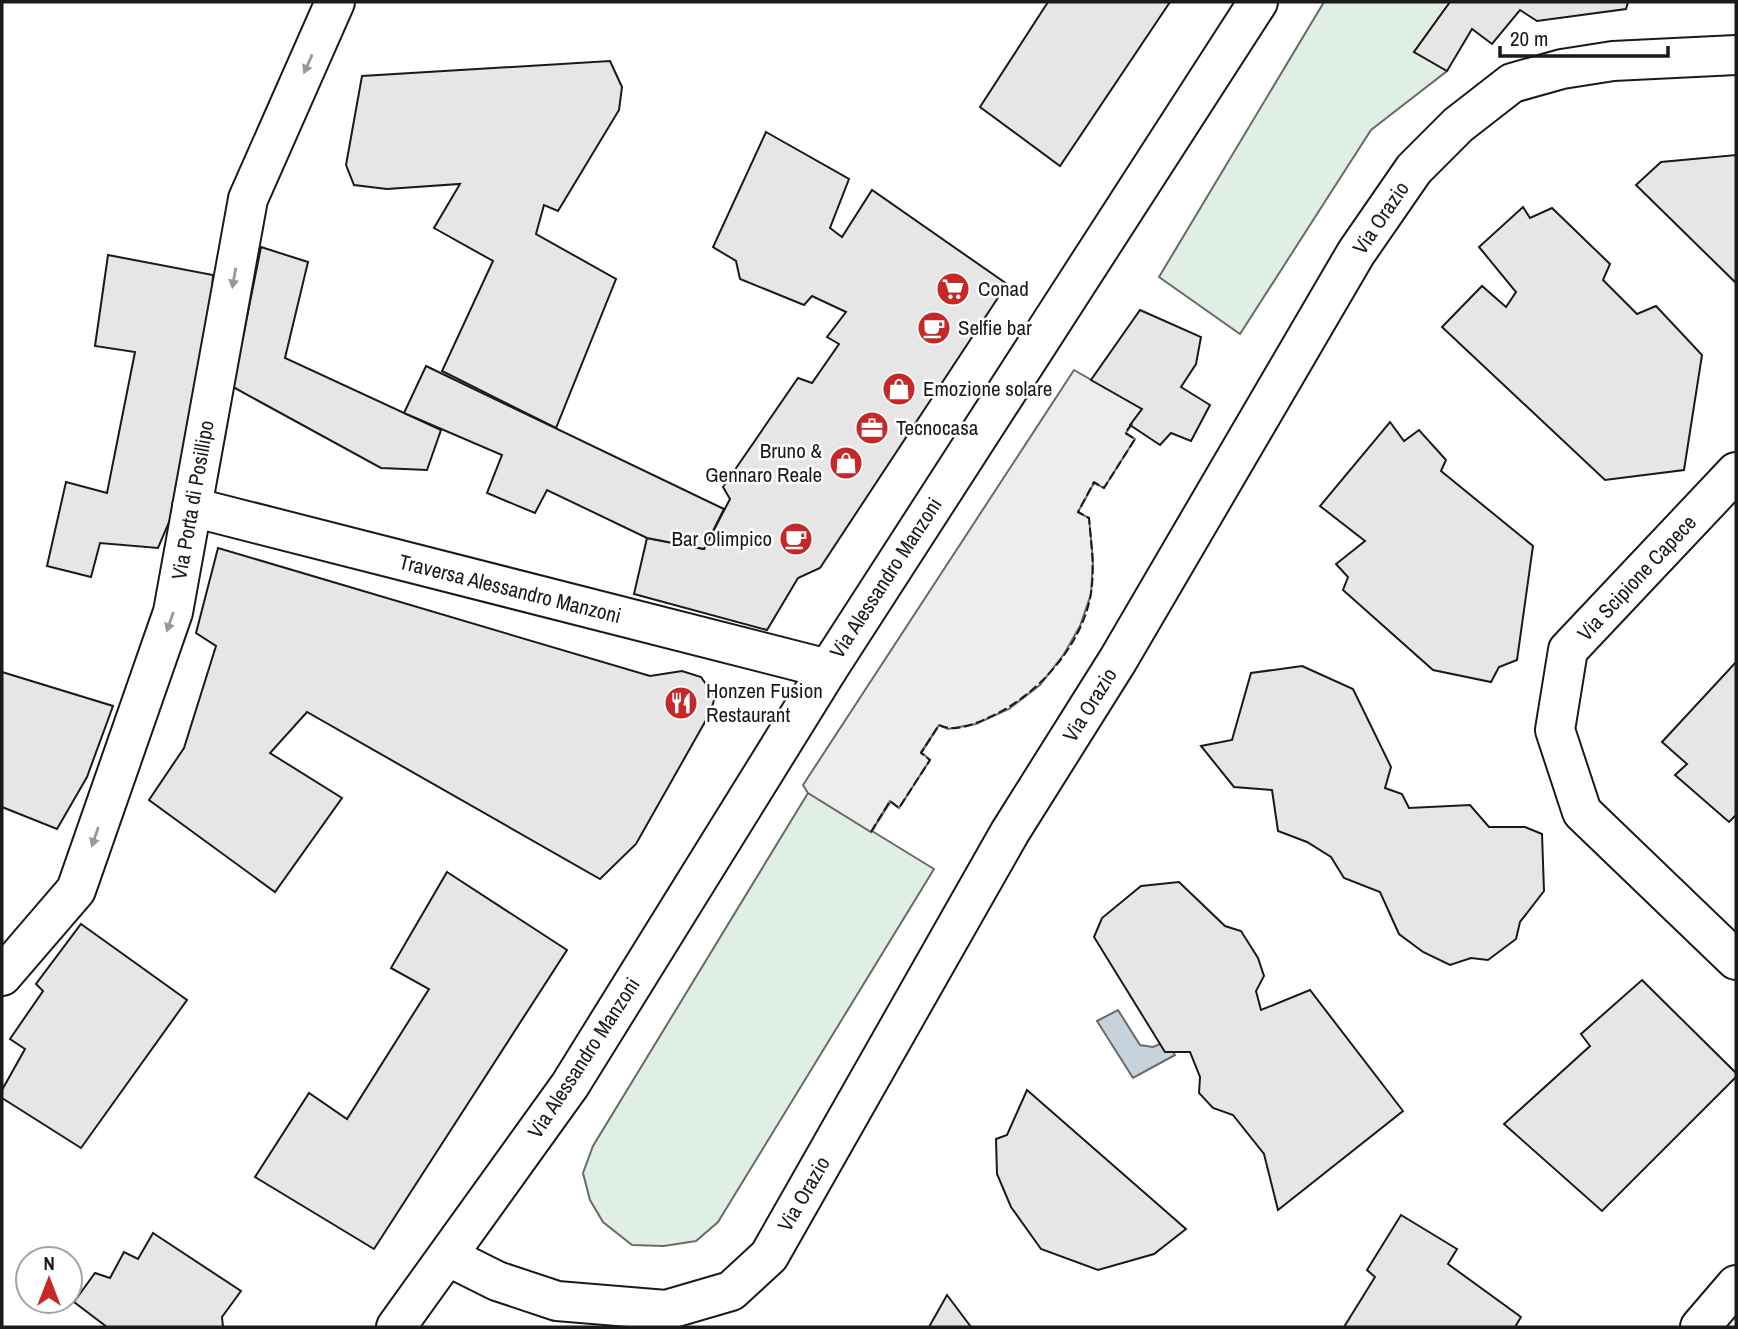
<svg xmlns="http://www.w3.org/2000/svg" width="1738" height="1329" viewBox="0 0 1738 1329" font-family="'Archivo Narrow',sans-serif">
<rect width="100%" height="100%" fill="#fff"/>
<g fill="#e0efe3" stroke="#6a6a6a" stroke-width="2">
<polygon points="1324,2 1450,2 1414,52 1447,71 1371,130 1240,334 1159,277"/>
<polygon points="882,687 939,725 872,831 934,869 718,1222 696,1241 664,1246 632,1245 603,1222 590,1200 583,1173 593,1146 808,793"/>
</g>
<polygon fill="#ededed" stroke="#6a6a6a" stroke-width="2" points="1074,370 1142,409 1126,433 1135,439 1104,488 1094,483 1078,512 1089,518 1093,560 1091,594 1080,626 1064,654 1040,685 1009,709 976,724 948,729 939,725 921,752 930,760 899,808 890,801 871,832 808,793 803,785"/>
<polygon fill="#c6d2dc" stroke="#6a6a6a" stroke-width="2" points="1118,1010 1140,1045 1153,1047 1167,1041 1175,1055 1133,1078 1097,1021"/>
<g fill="#e6e6e6" stroke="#1a1a1a" stroke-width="2">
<polygon points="1048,2 1170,2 1060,166 980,107"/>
<polygon points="1450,2 1628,2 1626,9 1537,21 1520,10 1492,44 1472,29 1447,71 1414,52"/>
<polygon points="610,61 622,87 619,110 558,211 544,205 536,234 616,279 556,428 442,371 493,261 434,228 460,184 387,189 354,185 346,165 362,76"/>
<polygon points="766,132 849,179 830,228 842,237 872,190 1007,284 820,568 798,578 767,630 634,594 647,538 704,549 730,499 723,487 798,378 812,383 839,344 827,337 846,312 812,296 804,305 740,279 736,261 713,247"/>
<polygon points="1736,155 1736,283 1636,185 1661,162"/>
<polygon points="1523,207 1530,218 1552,208 1610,264 1603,280 1637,314 1656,306 1702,355 1684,470 1605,480 1442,327 1482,286 1506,307 1516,292 1479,247"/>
<polygon points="261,247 308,262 285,358 441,430 427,470 381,468 233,387"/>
<polygon points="108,255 213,275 207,372 173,513 158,548 100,543 91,577 47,566 66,482 107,493 135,352 95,346"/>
<polygon points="1140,310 1201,337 1196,364 1181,387 1210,405 1191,441 1171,433 1160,445 1130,425 1142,409 1091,380"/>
<polygon points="426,366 724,509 704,549 647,538 547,490 535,513 487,493 502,455 404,413"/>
<polygon points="1390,422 1404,441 1419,430 1446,460 1441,471 1533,546 1517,660 1499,667 1491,682 1433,670 1343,590 1348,577 1336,564 1365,541 1320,506"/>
<polygon points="218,548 650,676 682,671 701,677 715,697 710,713 636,844 600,879 307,712 270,753 342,798 275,892 149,800 184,748 216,646 196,633"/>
<polygon points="1736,662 1736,815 1729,822 1675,775 1687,764 1662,742"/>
<polygon points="1302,666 1353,689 1391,767 1385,788 1402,794 1409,808 1470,805 1489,827 1525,827 1542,834 1544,891 1520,922 1516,939 1488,960 1471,958 1450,965 1423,952 1399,934 1380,892 1344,878 1331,857 1307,842 1278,831 1272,790 1234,787 1201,746 1232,740 1251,673"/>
<polygon points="2,672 113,706 87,777 57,829 2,807"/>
<polygon points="447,872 567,950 374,1249 255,1177 309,1093 347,1119 429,989 391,968"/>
<polygon points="1179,882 1225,926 1241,931 1258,958 1264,976 1256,991 1261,1010 1310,990 1403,1111 1278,1210 1264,1154 1233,1115 1213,1108 1199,1093 1200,1077 1190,1052 1165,1052 1094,937 1102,918 1141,886"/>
<polygon points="81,924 187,1000 81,1148 2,1098 2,1090 25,1049 10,1039 43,991 36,984"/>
<polygon points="1642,980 1736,1073 1736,1077 1602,1211 1504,1124 1590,1046 1581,1034"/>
<polygon points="1027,1090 1186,1229 1154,1254 1098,1270 1041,1249 1011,1207 997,1174 996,1139 1007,1135"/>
<polygon points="1401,1215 1457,1249 1448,1264 1521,1317 1515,1327 1344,1327 1375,1277 1367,1270"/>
<polygon points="153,1233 241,1291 222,1317 223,1327 107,1327 74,1302 95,1273 110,1278 124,1252 138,1259"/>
<polygon points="947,1295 971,1327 929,1327"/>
</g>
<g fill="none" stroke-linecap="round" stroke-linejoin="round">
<defs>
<g id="minor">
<polyline points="1736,472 1568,650 1555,730 1582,812 1736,960"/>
<polyline points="192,507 828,669"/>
<polyline points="2,976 76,890 173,612 248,199 335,2"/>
<polyline points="449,1257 497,1281 557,1301 666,1310 731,1291 769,1256 1010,832 1118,660 1356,253 1414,169 1458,125 1512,83 1562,69 1613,61 1736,55"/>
<polyline points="396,1327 570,1085 828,669 1258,2"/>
<polyline points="1700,1327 1736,1285"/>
</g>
</defs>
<use href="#minor" stroke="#1a1a1a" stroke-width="42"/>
<use href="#minor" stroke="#fff" stroke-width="38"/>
<path stroke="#1a1a1a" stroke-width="2" stroke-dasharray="9 3.5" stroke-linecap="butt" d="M871,832L890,801L899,808L930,760L921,753L939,725C955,733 974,724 990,717C1037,696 1083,645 1091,593C1095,568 1091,543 1089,518L1078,512L1094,482L1104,488L1135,439L1125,433L1134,421"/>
</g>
<defs><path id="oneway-solid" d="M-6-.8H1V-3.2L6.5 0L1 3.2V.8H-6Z" transform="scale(1.75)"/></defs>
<g fill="#989898">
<use href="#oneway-solid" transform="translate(308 64) rotate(114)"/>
<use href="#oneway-solid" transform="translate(234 278) rotate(100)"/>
<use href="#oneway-solid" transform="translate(170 622) rotate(109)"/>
<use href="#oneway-solid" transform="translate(95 837) rotate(109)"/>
</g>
<defs>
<symbol id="supermarket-disc" viewBox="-11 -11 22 22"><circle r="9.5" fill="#c62828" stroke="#fff"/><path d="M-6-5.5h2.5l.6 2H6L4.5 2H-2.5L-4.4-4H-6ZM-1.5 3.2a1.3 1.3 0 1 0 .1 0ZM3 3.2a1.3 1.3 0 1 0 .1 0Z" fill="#fff"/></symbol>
<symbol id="cafe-disc" viewBox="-11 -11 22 22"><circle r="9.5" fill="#c62828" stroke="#fff"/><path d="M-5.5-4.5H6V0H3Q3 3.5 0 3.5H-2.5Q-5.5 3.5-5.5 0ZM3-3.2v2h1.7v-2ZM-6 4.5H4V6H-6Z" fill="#fff"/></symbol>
<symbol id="shop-disc" viewBox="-11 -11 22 22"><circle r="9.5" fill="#c62828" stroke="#fff"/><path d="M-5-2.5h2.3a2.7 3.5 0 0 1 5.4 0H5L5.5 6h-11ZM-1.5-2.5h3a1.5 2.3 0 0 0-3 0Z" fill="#fff"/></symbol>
<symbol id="office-disc" viewBox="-11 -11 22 22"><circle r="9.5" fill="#c62828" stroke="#fff"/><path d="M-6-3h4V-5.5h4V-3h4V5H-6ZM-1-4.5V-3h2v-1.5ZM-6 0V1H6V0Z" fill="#fff"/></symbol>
<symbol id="restaurant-disc" viewBox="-11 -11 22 22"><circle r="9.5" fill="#c62828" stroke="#fff"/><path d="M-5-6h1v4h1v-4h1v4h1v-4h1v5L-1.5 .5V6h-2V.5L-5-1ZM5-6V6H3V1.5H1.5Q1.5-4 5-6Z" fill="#fff"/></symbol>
</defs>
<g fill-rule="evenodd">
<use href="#supermarket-disc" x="934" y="270" width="38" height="38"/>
<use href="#cafe-disc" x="915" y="309" width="38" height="38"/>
<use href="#shop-disc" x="880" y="370" width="38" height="38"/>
<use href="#office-disc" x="853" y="409" width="38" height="38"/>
<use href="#shop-disc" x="827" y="444" width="38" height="38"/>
<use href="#cafe-disc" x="777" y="520" width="38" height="38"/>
<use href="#restaurant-disc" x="662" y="684" width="38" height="38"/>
</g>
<g text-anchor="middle" stroke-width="5" stroke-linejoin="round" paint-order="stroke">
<g font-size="21" fill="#1a1a1a" stroke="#fff">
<text transform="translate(1381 218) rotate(-56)" y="7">Via Orazio</text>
<text transform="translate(193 500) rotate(-80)" y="7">Via Porta di Posillipo</text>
<text transform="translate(886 578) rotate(-57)" y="7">Via Alessandro Manzoni</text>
<text transform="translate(1637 578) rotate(-47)" y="7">Via Scipione Capece</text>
<text transform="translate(510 589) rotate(14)" y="7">Traversa Alessandro Manzoni</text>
<text transform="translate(1090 705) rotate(-58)" y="7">Via Orazio</text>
<text transform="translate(584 1058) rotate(-57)" y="7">Via Alessandro Manzoni</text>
<text transform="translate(804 1194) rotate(-60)" y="7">Via Orazio</text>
</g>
<g font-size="21" fill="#1a1a1a" stroke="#fff" text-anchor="start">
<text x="978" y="296">Conad</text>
<text x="958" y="335">Selfie bar</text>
<text x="923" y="396">Emozione solare</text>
<text x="896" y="435">Tecnocasa</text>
<text x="822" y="458" text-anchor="end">Bruno &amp;<tspan x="822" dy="24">Gennaro Reale</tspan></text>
<text x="772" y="546" text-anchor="end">Bar Olimpico</text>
<text x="706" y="698">Honzen Fusion<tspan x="706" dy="24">Restaurant</tspan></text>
</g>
</g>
<rect width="1738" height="1329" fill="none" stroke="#1a1a1a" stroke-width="7"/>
<g transform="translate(49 1280)"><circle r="33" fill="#ffffff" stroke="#a3a3a3" stroke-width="2"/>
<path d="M0-5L12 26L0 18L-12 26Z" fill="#c62828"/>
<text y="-10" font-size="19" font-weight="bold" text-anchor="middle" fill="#1a1a1a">N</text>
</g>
<path d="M1500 46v10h168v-10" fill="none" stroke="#1a1a1a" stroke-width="3.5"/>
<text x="1510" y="46" font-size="21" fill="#1a1a1a" stroke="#ffffff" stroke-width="5" paint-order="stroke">20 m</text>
</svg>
